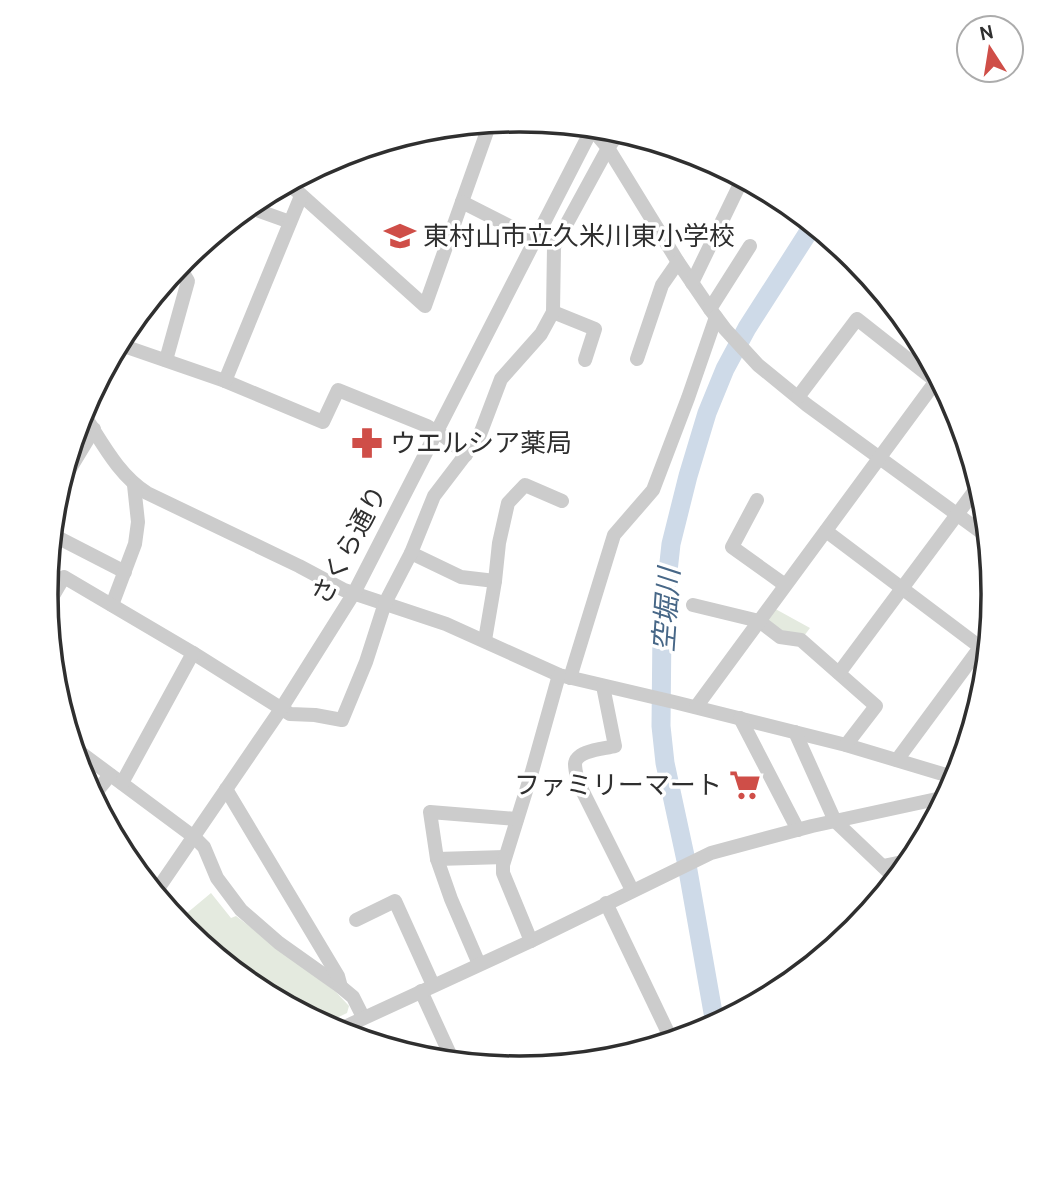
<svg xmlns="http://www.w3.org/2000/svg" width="1039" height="1188" viewBox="0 0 1039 1188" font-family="Cabin,'Noto Sans JP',sans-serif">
<rect width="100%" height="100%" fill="#fff"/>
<g fill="#e4eadf">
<polygon points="770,606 810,628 801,640 759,621"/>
<polygon points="211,893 231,918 236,916 336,992 349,1006 347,1013 324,1024 256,988 184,929 181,925 191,917 187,913"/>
</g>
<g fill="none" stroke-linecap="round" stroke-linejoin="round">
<polyline stroke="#cedae8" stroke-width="19" points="715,1024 687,865 665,763 661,726 662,626 671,544 688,476 707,413 725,369 747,328 813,225"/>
<g stroke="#ccc" stroke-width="14">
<polyline points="590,127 608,148 678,262 710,309 725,329 758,365 807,405 988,537"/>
<polyline points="288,183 425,306 490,123"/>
<polyline points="462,202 541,242"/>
<polyline points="248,207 290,222"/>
<polyline points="692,283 739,186 745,180"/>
<polyline points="710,309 750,246"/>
<polyline points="553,312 595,329 585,360"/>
<polyline points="118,344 225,381 323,422 338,390 427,426 445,437 466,455"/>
<polyline points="637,359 662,285 678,262"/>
<polyline points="166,360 188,281 179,266"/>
<polyline points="225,381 301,196"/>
<polyline points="798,397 857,319 942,386"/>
<path d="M82,412C101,440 117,474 147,493L299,566L344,590L446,624L559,675L674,702L846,745L956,778"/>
<polyline points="60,485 94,429"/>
<polyline points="757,500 732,547 785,585"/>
<polyline points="826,531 988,653"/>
<polyline points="51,534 125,572"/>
<polyline points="411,553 461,577 495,581"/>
<polyline points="112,605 135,544 138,522 134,485"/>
<polyline points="693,605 759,621 780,637 801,640 876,706 846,745"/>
<polyline points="47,606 64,577 193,653 290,714 315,715 342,720 366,662 385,603 411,553 434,496 479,437 501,379 541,334 553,312 554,247 608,148 620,131"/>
<polyline points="485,640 495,581 499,543 508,503 525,485 562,501"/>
<polyline points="839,673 979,485"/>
<polyline points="570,678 614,535 653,490 688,398 716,317"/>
<path d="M603,686L615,746C604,749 576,750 575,764C575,770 577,777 578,782L632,890"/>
<polyline points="696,707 936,381"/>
<polyline points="740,718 798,830"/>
<polyline points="795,732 835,821 896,879"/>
<polyline points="73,747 194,837 204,847 217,878 241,910 279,943 341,987 353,997 363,1017"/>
<polyline points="897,760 990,634"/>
<polyline points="122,783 193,653"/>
<polyline points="226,789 338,976 341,987"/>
<polyline points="93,796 110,775"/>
<polyline points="437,859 505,857"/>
<polyline points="883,866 912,860"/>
<polyline points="155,893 281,709 354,593 593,127"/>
<polyline points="606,903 672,1041"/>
<polyline points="356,920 395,901 433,985"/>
<polyline points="531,941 503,873 503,865 531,775 559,675"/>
<polyline points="479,964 451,899 437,859 430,812 517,819"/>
<polyline points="421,991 453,1061"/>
<polyline points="336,1031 531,941 711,853 812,826 946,797"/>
</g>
</g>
<defs>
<symbol id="school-bare" viewBox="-9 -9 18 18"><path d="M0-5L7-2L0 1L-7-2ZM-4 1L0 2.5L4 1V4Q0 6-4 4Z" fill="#cf4e48" stroke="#fff" stroke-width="2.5" paint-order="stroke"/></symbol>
<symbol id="pharmacy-bare" viewBox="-9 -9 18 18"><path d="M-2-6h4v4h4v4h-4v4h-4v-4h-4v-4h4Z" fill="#cf4e48" stroke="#fff" stroke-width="2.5" paint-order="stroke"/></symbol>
<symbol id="supermarket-bare" viewBox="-9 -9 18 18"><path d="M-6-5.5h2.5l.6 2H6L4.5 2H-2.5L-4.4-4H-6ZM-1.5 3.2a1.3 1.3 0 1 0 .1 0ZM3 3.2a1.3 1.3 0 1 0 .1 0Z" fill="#cf4e48" stroke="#fff" stroke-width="2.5" paint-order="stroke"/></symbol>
</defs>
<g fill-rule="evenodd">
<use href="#school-bare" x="378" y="214" width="44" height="44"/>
<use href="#pharmacy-bare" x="345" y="421" width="44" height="44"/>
<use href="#supermarket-bare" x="723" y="763" width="44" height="44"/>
</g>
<g text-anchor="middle" stroke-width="7" stroke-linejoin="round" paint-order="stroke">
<g font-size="26" fill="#2f2f2f" stroke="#fff" text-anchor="start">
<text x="423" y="245">東村山市立久米川東小学校</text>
<text x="390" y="452">ウエルシア薬局</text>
<text x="722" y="794" text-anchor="end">ファミリーマート</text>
</g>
<g font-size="26" fill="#2f2f2f" stroke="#fff">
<text transform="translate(349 545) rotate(-62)" y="9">さくら通り</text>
</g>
<g font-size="28" font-style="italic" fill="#476787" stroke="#fff">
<text transform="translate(666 610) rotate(-86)" y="10">空堀川</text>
</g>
</g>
<path d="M0 0H1039V1188H0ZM519 132H520A461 461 0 0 1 981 593V595A461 461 0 0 1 520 1056H519A461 461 0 0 1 58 595V593A461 461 0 0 1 519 132Z" fill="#fff" fill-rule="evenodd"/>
<path fill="none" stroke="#2f2f2f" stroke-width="3.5" d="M519 132H520A461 461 0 0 1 981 593V595A461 461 0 0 1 520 1056H519A461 461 0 0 1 58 595V593A461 461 0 0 1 519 132Z"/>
<g transform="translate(990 49) rotate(348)"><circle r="33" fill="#ffffff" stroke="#acacac" stroke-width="2"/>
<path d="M0-5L12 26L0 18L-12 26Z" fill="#cf4e48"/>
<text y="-10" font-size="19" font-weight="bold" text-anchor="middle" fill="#2f2f2f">N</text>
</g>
</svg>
